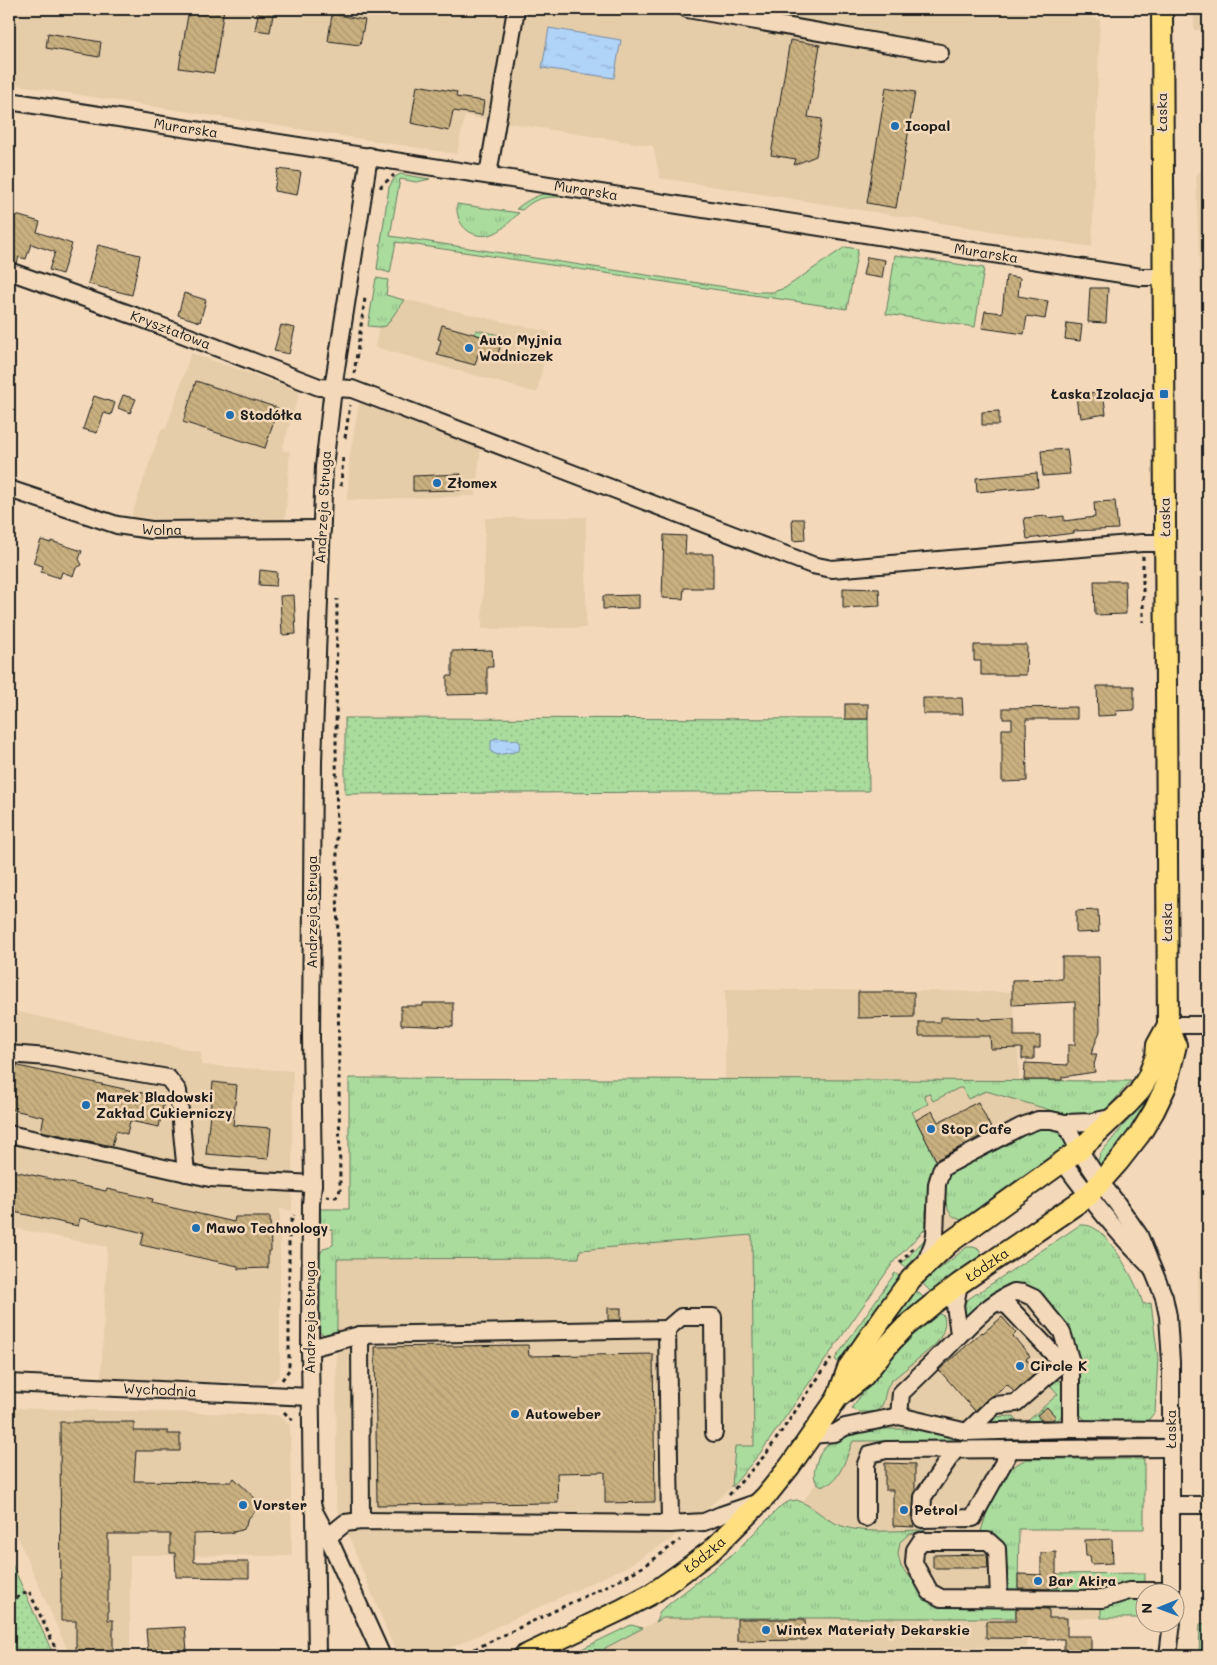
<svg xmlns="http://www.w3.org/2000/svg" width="1217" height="1665" viewBox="0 0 1217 1665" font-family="Mali,sans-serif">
<defs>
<pattern id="grass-tufts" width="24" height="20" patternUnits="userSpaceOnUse" patternTransform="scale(1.25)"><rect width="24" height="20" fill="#aadc9e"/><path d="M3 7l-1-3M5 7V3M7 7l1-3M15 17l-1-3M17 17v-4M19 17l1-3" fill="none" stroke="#92bc88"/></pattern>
<pattern id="forest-crowns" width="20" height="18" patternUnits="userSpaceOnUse" patternTransform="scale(1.25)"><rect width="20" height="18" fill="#aadc9e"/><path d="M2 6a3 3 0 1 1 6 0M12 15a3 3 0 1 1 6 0" fill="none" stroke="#92bc88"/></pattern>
<pattern id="park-dots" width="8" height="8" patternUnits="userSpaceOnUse" patternTransform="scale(1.25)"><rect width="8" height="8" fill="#aadc9e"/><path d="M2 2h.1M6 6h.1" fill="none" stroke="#92bc88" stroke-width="1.8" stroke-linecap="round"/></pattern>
<pattern id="water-ripples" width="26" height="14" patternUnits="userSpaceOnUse" patternTransform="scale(1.25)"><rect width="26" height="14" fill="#b0d3f8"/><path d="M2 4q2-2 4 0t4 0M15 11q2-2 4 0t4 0" fill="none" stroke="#97b5d4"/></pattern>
<pattern id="building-back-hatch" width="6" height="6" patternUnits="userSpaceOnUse" patternTransform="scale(1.25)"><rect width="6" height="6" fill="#c9b080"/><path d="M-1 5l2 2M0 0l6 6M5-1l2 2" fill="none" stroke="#ac976e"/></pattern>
</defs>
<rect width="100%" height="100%" fill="#f3d9ba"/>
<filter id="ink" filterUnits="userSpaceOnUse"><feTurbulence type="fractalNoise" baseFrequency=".02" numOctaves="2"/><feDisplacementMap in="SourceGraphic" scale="10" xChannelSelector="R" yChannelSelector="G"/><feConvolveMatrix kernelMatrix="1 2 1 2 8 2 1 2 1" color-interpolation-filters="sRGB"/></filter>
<g filter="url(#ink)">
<g fill="#e6cda9">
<polygon points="9,9 1078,9 1078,16 1100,19 1092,247 660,178 653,146 465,116 457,154 9,84"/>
<rect x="1194" y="9" width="14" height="21"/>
<polygon points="1208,165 1208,293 1200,293 1196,176 1205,166"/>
<polygon points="385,295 550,332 537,393 375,347"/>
<polygon points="191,353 300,391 282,450 290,452 285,524 129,523 161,429 166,428"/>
<polygon points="359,403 481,448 475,496 347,500 350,454"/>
<polygon points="586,517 586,628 482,629 485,518"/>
<polygon points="725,989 1012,992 1013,1007 1018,1036 1019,1081 1104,1112 1044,1161 924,1249 930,1228 928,1184 895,1080 725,1080"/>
<polygon points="9,1010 201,1052 201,1065 293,1071 292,1210 280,1209 280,1375 270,1384 101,1378 107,1247 9,1227"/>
<polygon points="752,1235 754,1446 735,1446 732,1487 670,1540 626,1567 433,1656 397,1656 336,1505 337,1259 579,1258 579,1250"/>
<polygon points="1052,1270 1143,1321 1144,1529 1019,1529 1018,1573 1145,1573 1144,1618 1028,1618 1027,1648 941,1647 941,1656 603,1656 604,1648 662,1618 833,1618 783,1530 828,1466 873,1391 898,1368 979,1304"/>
<polygon points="1198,1271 1208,1271 1208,1315 1199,1315"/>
<polygon points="9,1408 277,1415 290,1425 292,1556 130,1555 130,1656 70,1656 9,1518"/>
</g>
<g fill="url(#grass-tufts)" stroke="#637c5d">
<polygon points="400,174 430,179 416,182 400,179 390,236 758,292 773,292 785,288 845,247 858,249 847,309 396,242 390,273 377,269 389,187 395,177"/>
<path d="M552,193L562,194V197C544,197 537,197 522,210L516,209C527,200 538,194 552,193Z"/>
<path d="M457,204L519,213C512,219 504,229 495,233C473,242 455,226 457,204Z"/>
<polygon points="376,278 388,280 386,295 404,300 386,326 379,327 368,326"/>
<polygon points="476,330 504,336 506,341 504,344 501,345 475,334"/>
<polygon points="1160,1066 1157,1088 1134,1127 1105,1164 1100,1164 1098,1161 1100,1154 1138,1108 1150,1090"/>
<path d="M349,1078L1131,1081L1104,1112L1077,1118L986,1091L968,1099L962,1088H959L933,1101L929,1093L924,1095L928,1104L912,1112L936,1160L929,1177V1209L926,1210V1228L895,1260L761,1452L732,1487L735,1446H754L752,1235L580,1250L579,1258L337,1259V1336L327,1337L318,1331V1257L324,1248L333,1245V1230C319,1226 318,1223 318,1209H349Z"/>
<path d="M1042,1127C1058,1129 1060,1130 1069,1143L1048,1162L963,1220C943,1218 942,1190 949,1177C951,1173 955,1171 958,1168L1025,1133Z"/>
<path d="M1080,1225C1084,1225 1089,1225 1092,1227C1111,1235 1138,1285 1143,1304L1151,1303L1158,1358L1155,1412L1145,1424H1091L1082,1417L1079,1412L1076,1364L1034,1292L965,1320L961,1310L967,1300Z"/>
<polygon points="927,1237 920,1252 906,1268 901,1264"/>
<polygon points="967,1247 973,1247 979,1249 981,1254 980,1256 932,1293 922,1283"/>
<polygon points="895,1273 900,1277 838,1363 835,1359"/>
<polygon points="916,1290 925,1299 888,1330 887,1329"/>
<path d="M938,1313L944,1316C947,1327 941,1337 935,1345L891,1381C880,1395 890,1414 865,1412C859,1412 857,1412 853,1409L852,1407C866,1389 879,1369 895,1352C908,1338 923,1326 938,1313Z"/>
<path d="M1058,1380L1062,1381L1064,1385C1065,1401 1067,1414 1053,1425L994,1427C990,1424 991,1420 994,1417L1013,1416L1022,1426L1058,1394L1050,1385Z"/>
<path d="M863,1429H928L968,1439L1142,1437L1146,1438L1147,1441H853C847,1455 837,1493 817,1484C813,1477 814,1471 816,1464C822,1441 842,1435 863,1429Z"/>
<path d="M1027,1459H1144V1529H1019L1018,1587H1058V1574L1145,1573V1585L1103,1593L1013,1592L1006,1588C1005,1575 1006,1551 999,1540C995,1534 988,1533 981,1531C991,1501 995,1473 1027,1459Z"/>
<path d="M797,1500C813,1506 823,1518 837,1524C861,1535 899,1530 926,1530L909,1534L900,1542L898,1554L901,1567L931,1601L935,1604L1049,1606V1609H1016V1618H663L656,1622L660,1611L735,1552L782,1505L790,1501Z"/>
<polygon points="1131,1598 1144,1598 1144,1618 1101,1618 1101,1605"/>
<polygon points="1208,1623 1208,1633 1206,1634 1207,1656 1199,1656 1200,1624"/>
<polygon points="631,1625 643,1628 605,1648 603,1656 567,1656"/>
</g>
<polygon fill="url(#forest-crowns)" stroke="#637c5d" points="895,255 984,268 975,327 886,314"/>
<g fill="url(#park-dots)" stroke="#637c5d">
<polygon points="345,718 868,719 869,791 345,794"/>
<polygon points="9,1558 54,1656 9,1656"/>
</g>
<g fill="url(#water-ripples)" stroke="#758aa0">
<polygon points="549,28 621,40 614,78 542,68"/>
<polygon points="495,738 517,740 520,742 519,751 498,755 491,752 491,741"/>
</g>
<g fill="url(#building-back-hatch)" stroke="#1c1c1c">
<polygon points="189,9 224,9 214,73 179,68"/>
<polygon points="259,9 274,9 270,32 255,30"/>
<polygon points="332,14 365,20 360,45 328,41"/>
<polygon points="48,33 101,42 99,57 46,48"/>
<polygon points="790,40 820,45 808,117 822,119 816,156 794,165 796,159 771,155"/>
<polygon points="417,85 457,92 456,97 484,101 482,115 453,111 449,131 411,123"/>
<polygon points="886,87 915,92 896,208 867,203"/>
<polygon points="278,169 301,172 297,195 274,191"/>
<polygon points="9,213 40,222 37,232 72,244 62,274 49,270 55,252 31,244 26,259 19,257 17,263 9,261"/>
<polygon points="98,245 140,255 132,295 88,284"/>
<polygon points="867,257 885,260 882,278 863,275"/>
<polygon points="1006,276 1020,278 1018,296 1048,301 1045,319 1027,316 1024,334 982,328 985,311 1002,313"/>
<polygon points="1090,288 1108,288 1106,323 1088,322"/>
<polygon points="184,293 206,300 200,322 178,315"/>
<polygon points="1067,323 1082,325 1080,341 1065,339"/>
<polygon points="281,325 295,328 289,354 274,351"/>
<polygon points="442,325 502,342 497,356 479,351 475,365 437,355 441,340 438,339"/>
<polygon points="196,381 278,408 265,448 183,422"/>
<polygon points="1103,391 1106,414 1081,418 1080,412 1078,413 1076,395"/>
<polygon points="123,395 136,399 130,413 118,408"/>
<polygon points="94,396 115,403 111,415 104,413 97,433 83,429"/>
<polygon points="999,411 999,425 982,425 982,412"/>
<polygon points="1067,449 1070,474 1043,476 1041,451"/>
<polygon points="1037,473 1038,487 977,492 976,478"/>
<polygon points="461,474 461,490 413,491 413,476"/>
<polygon points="1115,501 1118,529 1074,531 1074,533 1027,539 1024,518 1046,516 1047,518 1064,516 1064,521 1095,517 1094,502"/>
<polygon points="792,519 804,519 805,540 793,541"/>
<polygon points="664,535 686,536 685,554 713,554 713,588 684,588 683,599 662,598"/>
<polygon points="41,540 51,543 51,541 82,551 79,559 82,565 76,568 73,576 62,572 60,578 41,572 43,566 33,563"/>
<polygon points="260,570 277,572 276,586 259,585"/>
<polygon points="1094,581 1125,581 1126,614 1095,615"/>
<polygon points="843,588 879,589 880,606 843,608"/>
<polygon points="294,595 296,634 282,635 280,596"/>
<polygon points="639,595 639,608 603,609 603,596"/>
<polygon points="974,645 1027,645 1026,675 981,675 981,661 974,661"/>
<polygon points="492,650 493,667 487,667 487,694 447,695 447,676 452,676 452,651"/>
<polygon points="1097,686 1134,686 1134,710 1116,711 1117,715 1098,716"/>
<polygon points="923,698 962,698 963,714 923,714"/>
<rect x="845" y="704" width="23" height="15"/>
<polygon points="1077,707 1077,719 1026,719 1027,781 1002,782 1002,729 1012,729 1012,719 1003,719 1003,708"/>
<polygon points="1098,910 1099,932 1076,933 1076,911"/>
<polygon points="1062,957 1099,957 1100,1031 1091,1054 1097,1054 1094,1065 1095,1072 1062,1077 1062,1080 1024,1080 1025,1063 1068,1065 1068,1045 1075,1045 1075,1002 1012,1005 1012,980 1062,979"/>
<polygon points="858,992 914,992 914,1017 858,1018"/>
<polygon points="423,1003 453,1003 453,1027 401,1025 401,1006 423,1006"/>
<polygon points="940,1017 980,1018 980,1020 1014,1019 1014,1036 1040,1036 1040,1048 1034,1048 1034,1059 1022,1059 1022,1048 991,1049 990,1036 919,1036 919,1022 940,1022"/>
<polygon points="9,1064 161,1097 160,1100 164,1101 159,1127 130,1121 127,1134 116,1131 112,1146 41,1131 44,1117 9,1109"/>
<polygon points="213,1082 237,1085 233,1125 271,1128 268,1159 206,1154"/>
<polygon points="978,1102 992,1130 936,1160 916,1120 932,1111 938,1122"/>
<polygon points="9,1170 106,1191 107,1189 153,1199 152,1203 234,1222 235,1217 270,1217 271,1251 268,1251 268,1268 238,1269 238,1266 141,1245 144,1233 80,1218 78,1226 9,1211"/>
<rect x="608" y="1308" width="13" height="12"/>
<polygon points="1002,1317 1016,1333 1013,1336 1030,1356 1026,1359 1037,1372 1014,1392 1007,1384 994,1395 988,1398 975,1411 939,1370 982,1332 983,1333"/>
<polygon points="528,1345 529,1356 653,1354 655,1502 605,1503 605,1472 557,1473 558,1503 377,1505 375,1347"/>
<polygon points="1047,1407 1056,1417 1052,1420 1041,1420 1037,1415"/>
<polygon points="60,1422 134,1422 134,1431 168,1431 168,1434 180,1434 180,1451 136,1451 134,1481 231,1482 234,1478 260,1503 255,1507 257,1509 247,1520 246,1526 242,1530 229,1533 194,1534 194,1562 249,1562 249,1578 176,1577 175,1553 170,1553 170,1534 108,1534 108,1620 113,1620 113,1654 76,1654 76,1621 61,1621"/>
<polygon points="885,1463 915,1464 915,1492 912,1519 914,1527 893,1526 893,1490 885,1490"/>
<polygon points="1112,1539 1113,1563 1091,1564 1090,1556 1086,1556 1085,1540"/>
<polygon points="1056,1552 1056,1574 1058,1574 1059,1587 1050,1587 1050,1589 1018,1588 1018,1574 1041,1575 1041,1553"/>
<polygon points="987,1554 988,1568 933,1568 933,1555"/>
<polygon points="1018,1608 1049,1609 1049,1618 1067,1618 1067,1636 1091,1636 1091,1656 1064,1656 1064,1639 986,1638 986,1621 1016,1621 1016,1609"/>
<polygon points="737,1619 805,1619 806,1640 737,1641"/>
<polygon points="185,1627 187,1651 148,1654 146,1629"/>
</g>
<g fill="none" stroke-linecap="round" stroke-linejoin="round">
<defs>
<g id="minor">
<polyline points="687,9 940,53"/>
<path id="s1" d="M9,101C386,158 763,219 1141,277H1163"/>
<polyline points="369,156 333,388 324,467 313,761 311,1037 313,1184 311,1204 310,1348 312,1504 315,1513 328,1537 382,1656"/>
<polyline points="488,175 516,9"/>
<path id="s2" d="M9,271L135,316L319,387L352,389L812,565L832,569L1142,543H1165"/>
<path id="s3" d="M9,489L117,525L151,530L322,529"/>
<polyline points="1168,1025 1208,1025"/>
<polyline points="9,1054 48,1057 168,1078 178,1091 186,1173"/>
<polyline points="1065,1123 1079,1150 1101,1183 1116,1202 1139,1235 1164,1297 1168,1316 1171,1362 1171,1592"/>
<polyline points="9,1134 210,1178 313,1184"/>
<path d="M1063,1162C1090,1198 1116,1232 1148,1264"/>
<polyline points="925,1264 933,1244 935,1235 937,1184 942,1168 1020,1127 1038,1120 1051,1120 1065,1123 1091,1122 1115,1117"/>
<path d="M1014,1292L1023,1293L1034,1298L1062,1332L1071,1362V1429L967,1432L899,1416L901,1393C915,1380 929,1366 943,1352C963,1332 986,1304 1014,1292Z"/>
<polyline points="997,1302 1008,1306 1062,1363"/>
<polyline points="667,1329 681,1317 713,1317 714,1433"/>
<polyline points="959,1334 955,1305 959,1284"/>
<polyline points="360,1335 361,1521"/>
<polyline points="310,1348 360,1335 667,1329 670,1524"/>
<path id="s4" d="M9,1383L310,1397"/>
<polyline points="1071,1429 1171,1430"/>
<polyline points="967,1432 995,1405 1016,1403 1062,1363 1071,1362"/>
<polyline points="811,1435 835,1433 845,1427 899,1416"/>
<polyline points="955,1450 923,1497 922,1519 973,1518 1011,1449"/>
<polyline points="1172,1505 1208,1505"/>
<polyline points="315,1515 317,1656"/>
<polyline points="866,1518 866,1464 870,1454 886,1450 1171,1448"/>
<polyline points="328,1537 345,1523 361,1521 670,1524 704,1522 721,1515 759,1502"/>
<polyline points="999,1598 997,1549 988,1541 921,1541 915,1550 914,1563 930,1592 941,1598 1103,1599 1129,1591 1171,1591"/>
<polyline points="1168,1656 1172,1622"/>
</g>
<g id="major">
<polyline points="838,1396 848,1368 884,1316 911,1279 949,1243 1079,1150 1128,1104 1139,1092 1148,1077 1156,1056 1157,1045 1168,1025"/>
<path id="s5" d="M524,1656L621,1610L653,1593L680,1574L712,1550L766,1496L790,1466L838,1397L862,1378L889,1344L905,1327L934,1303L959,1284L1088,1196L1119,1161L1140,1134L1154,1111L1166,1086L1176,1045L1168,1025L1162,9"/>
</g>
</defs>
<use href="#minor" stroke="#1c1c1c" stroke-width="20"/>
<use href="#major" stroke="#1c1c1c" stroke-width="24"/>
<g stroke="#1c1c1c" stroke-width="3" stroke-dasharray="4 4" stroke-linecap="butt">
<polyline points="381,188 381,186 394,175"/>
<polyline points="354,374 365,298"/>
<polyline points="345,438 350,405"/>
<polyline points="341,486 343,457"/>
<polyline points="1143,556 1143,622"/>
<polyline points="326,1196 336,1197 339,1194 340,1189 336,746 337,599"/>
<polyline points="900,1263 914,1247"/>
<polyline points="282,1380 289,1370 289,1226 294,1215"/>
<polyline points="284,1412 295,1423"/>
<polyline points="729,1495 766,1454 831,1359"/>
<polyline points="9,1602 29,1591 59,1656"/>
<polyline points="9,1650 12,1656"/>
<polyline points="460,1656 621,1579 646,1565 680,1540"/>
</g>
<use href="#minor" stroke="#f3d9ba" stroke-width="16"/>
<use href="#major" stroke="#ffdf80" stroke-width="20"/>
</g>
</g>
<g fill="#1f6fb2" stroke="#f3d9ba" stroke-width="2">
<circle cx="895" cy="126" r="5"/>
<circle cx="469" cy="348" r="5"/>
<rect x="1159" y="389" width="10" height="10" rx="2.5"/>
<circle cx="230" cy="415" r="5"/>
<circle cx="437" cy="483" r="5"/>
<circle cx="86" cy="1105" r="5"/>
<circle cx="931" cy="1129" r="5"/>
<circle cx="196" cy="1228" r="5"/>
<circle cx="1020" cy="1366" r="5"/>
<circle cx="515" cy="1414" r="5"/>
<circle cx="243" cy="1505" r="5"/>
<circle cx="904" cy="1510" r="5"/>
<circle cx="1038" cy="1581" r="5"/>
<circle cx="766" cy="1630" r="5"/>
</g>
<g text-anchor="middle" stroke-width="5" stroke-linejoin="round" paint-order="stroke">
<g font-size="14" fill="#1c1c1c" stroke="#f3d9ba">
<text transform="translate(1162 112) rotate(-90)" y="5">Łaska</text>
<text dy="5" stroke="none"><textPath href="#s1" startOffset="179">Murarska</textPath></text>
<text dy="5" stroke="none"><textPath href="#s1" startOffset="584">Murarska</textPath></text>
<text dy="5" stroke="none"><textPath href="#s1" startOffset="989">Murarska</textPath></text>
<text dy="5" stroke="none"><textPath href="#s2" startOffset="172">Kryształowa</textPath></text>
<text transform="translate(323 507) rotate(-87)" y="5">Andrzeja Struga</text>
<text transform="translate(1165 517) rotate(-91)" y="5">Łaska</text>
<text dy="5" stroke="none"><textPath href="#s3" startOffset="159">Wolna</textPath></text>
<text transform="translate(312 912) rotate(-90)" y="5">Andrzeja Struga</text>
<text transform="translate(1167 922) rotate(-90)" y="5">Łaska</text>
<text dy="5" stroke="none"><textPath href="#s5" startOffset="616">Łódzka</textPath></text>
<text transform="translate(310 1317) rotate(-90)" y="5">Andrzeja Struga</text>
<text dy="5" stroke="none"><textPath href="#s4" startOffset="151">Wychodnia</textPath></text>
<text transform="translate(1171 1429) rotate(-90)" y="5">Łaska</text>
<text dy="5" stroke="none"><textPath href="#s5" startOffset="208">Łódzka</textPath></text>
</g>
<g font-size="14" font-weight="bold" fill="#1c1c1c" stroke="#f3d9ba" text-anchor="start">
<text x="905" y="131">Icopal</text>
<text x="479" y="345">Auto Myjnia<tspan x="479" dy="16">Wodniczek</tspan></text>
<text x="1154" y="399" text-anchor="end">Łaska Izolacja</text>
<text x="240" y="420">Stodółka</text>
<text x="447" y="488">Złomex</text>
<text x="96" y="1102">Marek Bladowski<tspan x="96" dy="16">Zakład Cukierniczy</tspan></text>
<text x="941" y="1134">Stop Cafe</text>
<text x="206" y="1233">Mawo Technology</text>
<text x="1030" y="1371">Circle K</text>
<text x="525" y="1419">Autoweber</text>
<text x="253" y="1510">Vorster</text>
<text x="914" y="1515">Petrol</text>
<text x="1048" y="1586">Bar Akira</text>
<text x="776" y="1635">Wintex Materiały Dekarskie</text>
</g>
</g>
<rect width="1217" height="1665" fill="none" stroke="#f3d9ba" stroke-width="30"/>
<rect x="15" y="15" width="1187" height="1635" fill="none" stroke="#1c1c1c" stroke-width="2" filter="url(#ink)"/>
<g transform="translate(1160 1608) rotate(269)"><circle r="24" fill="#f3d9ba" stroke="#9d8d7b"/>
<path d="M0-4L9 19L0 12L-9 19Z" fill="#1f6fb2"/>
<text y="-8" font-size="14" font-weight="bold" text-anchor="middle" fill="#1c1c1c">N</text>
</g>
</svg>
